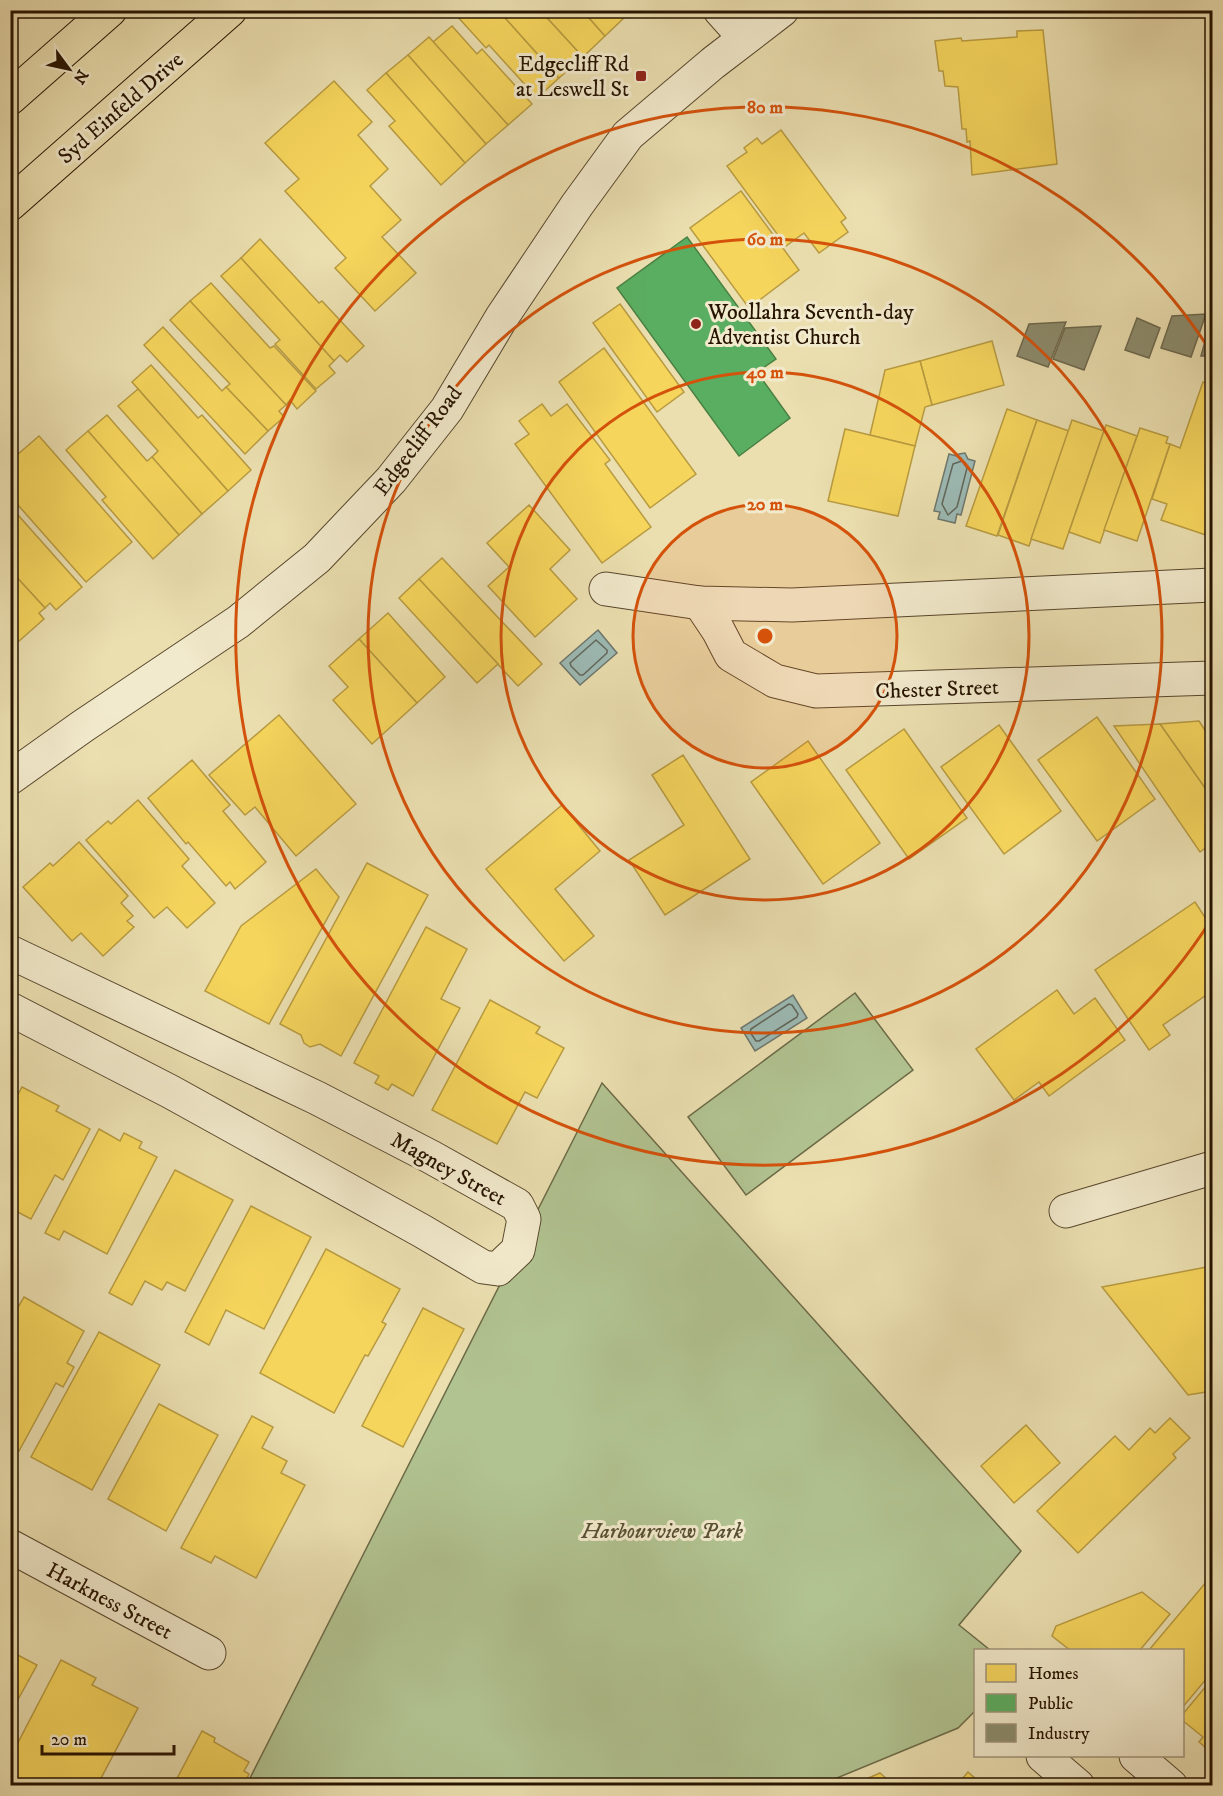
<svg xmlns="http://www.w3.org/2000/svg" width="1223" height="1796" viewBox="0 0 1223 1796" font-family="'IM FELL DW Pica',serif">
<rect width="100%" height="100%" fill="#ebdfb0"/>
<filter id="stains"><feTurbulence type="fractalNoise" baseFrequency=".00333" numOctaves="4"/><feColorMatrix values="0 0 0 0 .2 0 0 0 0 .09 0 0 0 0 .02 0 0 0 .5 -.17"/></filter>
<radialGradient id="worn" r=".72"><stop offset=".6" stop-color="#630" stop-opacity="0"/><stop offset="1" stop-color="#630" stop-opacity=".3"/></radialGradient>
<g fill="#b1c391" stroke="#6c6b48" stroke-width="1.5">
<polygon points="855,993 913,1070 746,1195 688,1117"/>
<polygon points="602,1083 1021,1551 959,1625 990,1650 976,1650 975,1711 958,1728 820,1785 246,1786"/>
</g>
<g fill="#9cbab5" stroke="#6d776d" stroke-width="1.5">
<polygon points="965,453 968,459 975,461 961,515 957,514 955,523 938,519 940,512 934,511 949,454 956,456 959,454"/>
<polygon points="598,630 617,653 580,685 560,663"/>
<polygon points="793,995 807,1018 755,1051 741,1028"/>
</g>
<g fill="#f6d55c" stroke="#b89b40" stroke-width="1.5">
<polygon points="461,10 498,10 559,78 537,98 489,45 486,48 456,15"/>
<polygon points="498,10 540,10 583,57 559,78"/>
<polygon points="540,10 582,10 605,36 583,57"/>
<polygon points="582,10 624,10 627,15 605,36"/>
<polygon points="452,26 477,54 482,49 532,104 508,125 433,42"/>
<polygon points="1043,30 1057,164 972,175 970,141 967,142 966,129 962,129 958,87 945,86 943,71 939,71 935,41 961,38 962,41 1017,37 1017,31"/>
<polygon points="429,37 508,125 486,144 408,55"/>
<polygon points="408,55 486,144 465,163 386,73"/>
<polygon points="386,73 465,163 441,185 389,126 395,121 367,90"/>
<polygon points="334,81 372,122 358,135 388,169 370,186 401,220 382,237 416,273 375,311 335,268 346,258 285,191 299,179 265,143"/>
<polygon points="781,130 846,218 841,222 848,232 819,253 804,233 786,246 727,166 747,152 744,148 757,138 762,144"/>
<polygon points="741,191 799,270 749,308 690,228"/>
<polygon points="260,239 319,303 322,301 364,346 347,362 340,355 334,361 241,258"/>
<polygon points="241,258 334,361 329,366 335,373 316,389 275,344 280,340 221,276"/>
<polygon points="211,283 270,348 274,346 316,391 297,409 290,400 286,405 190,301"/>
<polygon points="190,301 286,405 279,411 284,417 268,431 226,387 230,384 170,320"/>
<polygon points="620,304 684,392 657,412 593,323"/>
<polygon points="163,327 222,391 226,387 268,431 245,454 144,345"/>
<polygon points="992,341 1004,385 932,405 920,361"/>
<polygon points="604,348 696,474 650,508 559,382"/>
<polygon points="920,361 932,405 925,407 915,446 870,435 885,370"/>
<polygon points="151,365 198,418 202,415 251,470 228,491 132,382"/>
<polygon points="1203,382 1212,385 1212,516 1206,535 1161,520 1167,504 1152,499 1170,444 1180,448"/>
<polygon points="138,389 228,491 202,514 152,457 158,451 118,406"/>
<polygon points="542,404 551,416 567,404 610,460 605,464 651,527 602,563 515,444 529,434 519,421"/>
<polygon points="1007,409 1037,420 997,536 966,526"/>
<polygon points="107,415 147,461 152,457 202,514 179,535 88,431"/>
<polygon points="1037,420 1069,431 1029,546 998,535"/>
<polygon points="1072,420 1104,431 1063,549 1031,539"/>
<polygon points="1106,425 1137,436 1100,543 1069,532"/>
<polygon points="1140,428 1168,437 1166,443 1170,444 1137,541 1104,530"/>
<polygon points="845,429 915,446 898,516 828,501"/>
<polygon points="88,431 179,535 153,559 102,500 106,497 66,450"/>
<polygon points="39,436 132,542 86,582 10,496 10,461"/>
<polygon points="529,505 570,550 550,569 577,599 535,637 488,586 509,567 487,543"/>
<polygon points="10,506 82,587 56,610 50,603 45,608 10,570"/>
<polygon points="442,558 542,664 518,686 419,579"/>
<polygon points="10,570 45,608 39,613 44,619 18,642 10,633"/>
<polygon points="419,579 498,664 477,683 399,598"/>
<polygon points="388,613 445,677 417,703 359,639"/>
<polygon points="359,639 417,703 372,744 333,700 348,687 329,666"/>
<polygon points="279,715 356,804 296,856 255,807 245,815 209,775"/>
<polygon points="1097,717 1155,799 1097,841 1038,760"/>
<polygon points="1199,721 1212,741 1212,798 1160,724"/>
<polygon points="1160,724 1212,798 1212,843 1200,852 1114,726"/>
<polygon points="999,725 1061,811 1004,854 941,767"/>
<polygon points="904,729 967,818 909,859 846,770"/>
<polygon points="808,741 880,843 823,884 751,782"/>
<polygon points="683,755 750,859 665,915 629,860 684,825 652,775"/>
<polygon points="192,760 230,805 223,811 266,862 235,889 230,882 226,886 188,842 186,844 148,798"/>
<polygon points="138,800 189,859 182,866 215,903 187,928 167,907 154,918 86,840 108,821 111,824"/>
<polygon points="562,805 600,851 555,889 594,936 564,961 486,869"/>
<polygon points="79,842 128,896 121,903 133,916 127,921 134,927 103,956 81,933 72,941 23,887 50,863 53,866"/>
<polygon points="367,863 428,895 341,1056 320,1044 310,1047 304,1043 301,1035 280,1024"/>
<polygon points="316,869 339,897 269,1024 205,991 241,926"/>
<polygon points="1195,902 1212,928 1212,991 1163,1025 1170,1035 1149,1050 1095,970"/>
<polygon points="426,927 467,949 441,999 460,1008 413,1096 392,1084 388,1090 375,1083 379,1076 354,1063"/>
<polygon points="1057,990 1074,1014 1095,998 1125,1040 1049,1096 1039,1082 1014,1100 976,1049"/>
<polygon points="490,1000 540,1027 536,1033 564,1048 537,1098 525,1092 497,1144 432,1110"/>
<polygon points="22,1087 59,1106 56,1111 90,1129 63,1180 55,1175 31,1219 10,1208 10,1109"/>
<polygon points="99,1129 120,1141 124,1133 142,1142 139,1148 157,1157 107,1254 64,1231 59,1240 45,1233"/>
<polygon points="175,1170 233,1200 185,1291 167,1282 162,1290 145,1281 132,1305 109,1293"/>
<polygon points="251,1206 311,1237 264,1329 226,1310 209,1345 185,1332"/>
<polygon points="326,1249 400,1289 382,1322 386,1324 368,1356 365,1355 334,1413 260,1373"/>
<polygon points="1212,1266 1212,1391 1188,1395 1102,1287"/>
<polygon points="24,1297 84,1331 67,1363 74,1367 63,1387 56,1383 19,1451 10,1446 10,1321"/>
<polygon points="423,1308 464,1329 403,1447 362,1426"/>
<polygon points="99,1332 160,1365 92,1490 31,1457"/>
<polygon points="159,1404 218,1435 166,1531 108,1499"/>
<polygon points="252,1416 273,1427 262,1448 287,1461 281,1473 305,1485 256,1578 215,1556 211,1563 181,1548"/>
<polygon points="1170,1418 1190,1438 1173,1454 1176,1458 1078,1553 1037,1511 1115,1436 1129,1450 1150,1428 1155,1433"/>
<polygon points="1026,1425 1060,1463 1014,1503 981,1466"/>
<polygon points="1207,1581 1212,1586 1212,1672 1182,1708 1182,1650 1149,1650"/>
<polygon points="1142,1592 1170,1614 1140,1650 1070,1650 1052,1636 1056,1626"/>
<polygon points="10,1651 37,1665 10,1714"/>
<polygon points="61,1660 96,1678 92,1685 138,1708 99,1782 106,1786 10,1786 10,1758"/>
<polygon points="1212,1679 1212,1753 1199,1742 1203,1737 1182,1720 1182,1715"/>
<polygon points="202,1731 215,1738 214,1742 249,1762 244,1771 249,1774 243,1786 173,1786"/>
<polygon points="968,1772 984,1786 956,1786"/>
<polygon points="880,1773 895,1786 850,1786"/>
</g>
<polygon fill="#5aae61" stroke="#4a8044" stroke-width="1.5" points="687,237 776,359 757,372 790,418 739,456 617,288"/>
<g fill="#8c8c6e" stroke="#6d684d" stroke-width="1.5">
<polygon points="1206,314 1191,357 1161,348 1172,316"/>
<polygon points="1212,316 1212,356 1201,356"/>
<polygon points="1137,318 1160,328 1149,358 1125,350"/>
<polygon points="1066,322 1048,367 1017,356 1029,324"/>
<polygon points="1101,326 1084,370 1053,359 1065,328"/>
</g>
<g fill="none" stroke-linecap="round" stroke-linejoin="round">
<g stroke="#61665a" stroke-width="1.5">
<polygon points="962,461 967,468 957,507 948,515 942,504 953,464"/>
<polygon points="596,640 607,650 607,653 583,675 580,675 571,666 570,663"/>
<polygon points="789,1004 792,1005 798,1014 797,1017 759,1041 756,1041 750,1032 751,1029"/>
</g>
<defs>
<g id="minor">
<polyline points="720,10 745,38"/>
<polyline points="606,589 700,603 792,605 1212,585"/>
<polyline points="700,603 718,630 731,655 775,681 816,691 1212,678"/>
<polyline points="10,778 83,726 238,622 317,558 391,480 447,409 502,317 577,205 628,135 713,63 782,10"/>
<polyline points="10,952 317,1098 431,1157 517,1205 524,1219 518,1250 498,1269 483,1267 422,1231 171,1092 10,1009"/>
<polyline points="1066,1211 1212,1168"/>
<polyline points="10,1546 209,1653"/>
<polyline points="1043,1756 1078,1786"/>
<polyline points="1136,1756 1171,1786"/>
</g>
<g id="major">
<polyline points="10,98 110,10"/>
<polyline points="10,204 230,10"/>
</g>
</defs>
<use href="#minor" stroke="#57462c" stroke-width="35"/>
<use href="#major" stroke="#261300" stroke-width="35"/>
<use href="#minor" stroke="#f2eacc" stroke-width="33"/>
<use href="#major" stroke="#ebdfb0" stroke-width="33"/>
</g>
<circle cx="765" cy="636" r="132" fill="#d5520b" fill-opacity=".12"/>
<g fill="none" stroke="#d5520b" stroke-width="3">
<circle cx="765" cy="636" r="132"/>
<circle cx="765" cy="636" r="264"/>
<circle cx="765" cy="636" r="397"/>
<path d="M1211 920A529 529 0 1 1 1211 352"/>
</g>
<g fill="#8f2418" stroke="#f2eacc" stroke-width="2">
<rect x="635" y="70" width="12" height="12" rx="3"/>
<circle cx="696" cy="324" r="6"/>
</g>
<g text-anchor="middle" stroke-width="6" stroke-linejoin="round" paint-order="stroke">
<g font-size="22" fill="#261300" stroke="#f2eacc" text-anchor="end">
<text x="629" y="71">Edgecliff Rd<tspan x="629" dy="25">at Leswell St</tspan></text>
<text x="708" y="319" text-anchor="start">Woollahra Seventh-day<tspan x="708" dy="25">Adventist Church</tspan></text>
</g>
<g font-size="22" fill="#261300" stroke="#f2eacc">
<text transform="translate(120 107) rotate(-41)" y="8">Syd Einfeld Drive</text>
<text transform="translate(417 440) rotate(-53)" y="8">Edgecliff Road</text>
<text transform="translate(937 688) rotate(-2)" y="8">Chester Street</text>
<text transform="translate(449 1168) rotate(29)" y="8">Magney Street</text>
<text transform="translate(110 1600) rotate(28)" y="8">Harkness Street</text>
</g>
<g font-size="22" font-style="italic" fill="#575133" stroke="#f2eacc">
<text x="662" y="1538">Harbourview Park</text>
</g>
</g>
<circle cx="765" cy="636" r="9" fill="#d5520b" stroke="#f2eacc" stroke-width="3"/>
<g font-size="18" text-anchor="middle" font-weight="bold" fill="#d5520b" stroke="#f2eacc" stroke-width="6" stroke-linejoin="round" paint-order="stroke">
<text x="765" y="113">80 m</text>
<text x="765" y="245">60 m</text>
<text x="765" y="378">40 m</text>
<text x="765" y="510">20 m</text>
</g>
<rect width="1223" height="1796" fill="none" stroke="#ebdfb0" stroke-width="36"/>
<rect x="12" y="12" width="1199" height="1772" fill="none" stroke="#261300" stroke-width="3"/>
<rect x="18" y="18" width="1187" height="1760" fill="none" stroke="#261300" stroke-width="1.5"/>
<rect x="974" y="1649" width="210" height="108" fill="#f2eacc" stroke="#a0947a" stroke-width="1.5"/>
<rect x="986" y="1664" width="30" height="18" fill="#f6d55c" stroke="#a0947a" stroke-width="1.5"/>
<text x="1028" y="1679" font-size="18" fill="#261300">Homes</text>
<rect x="986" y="1694" width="30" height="18" fill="#5aae61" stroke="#a0947a" stroke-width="1.5"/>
<text x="1028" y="1709" font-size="18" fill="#261300">Public</text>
<rect x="986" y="1724" width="30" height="18" fill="#8c8c6e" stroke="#a0947a" stroke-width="1.5"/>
<text x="1028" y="1739" font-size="18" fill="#261300">Industry</text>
<g transform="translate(69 69) rotate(123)" stroke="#f2eacc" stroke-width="4.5" paint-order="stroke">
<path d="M0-4.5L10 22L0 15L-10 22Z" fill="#261300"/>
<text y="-9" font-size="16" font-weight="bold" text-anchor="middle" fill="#261300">N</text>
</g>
<path d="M42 1745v9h132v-9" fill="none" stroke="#261300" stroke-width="3"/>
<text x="51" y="1745" font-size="18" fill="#261300" stroke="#f2eacc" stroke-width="4.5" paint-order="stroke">20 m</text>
<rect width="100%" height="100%" filter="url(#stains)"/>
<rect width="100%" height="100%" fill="url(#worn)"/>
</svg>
